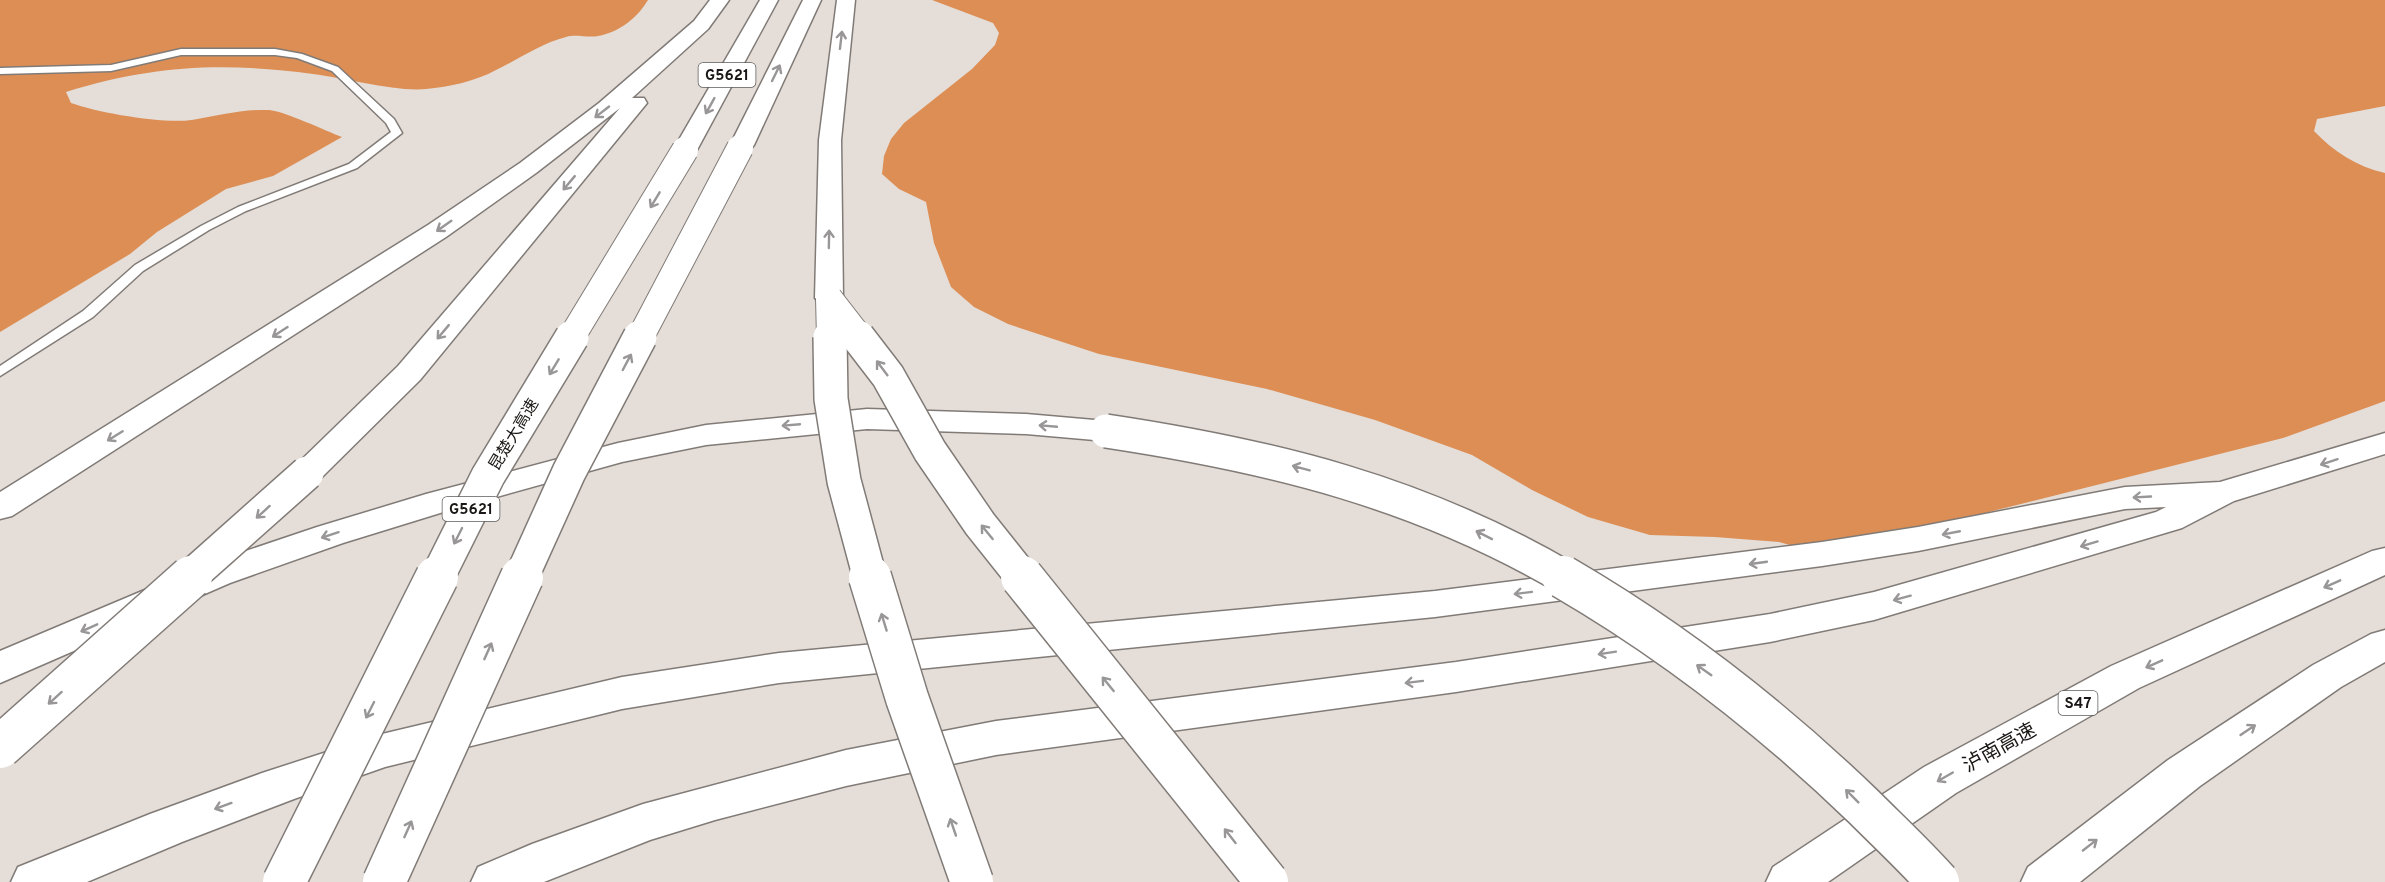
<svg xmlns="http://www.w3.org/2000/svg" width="2385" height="882" viewBox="0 0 2385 882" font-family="Overpass,'Noto Sans SC',sans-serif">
<rect width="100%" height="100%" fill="#e4ddd8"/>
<g fill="#dd8e54">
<path d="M0,0H648C637,18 620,32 598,36C588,38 576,34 566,37C542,43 519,59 496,70C476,81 449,87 426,89C396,92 345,78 313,74C223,62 153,65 66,92L71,103C99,113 163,124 192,120C218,116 243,109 269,110C284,111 326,131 342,137L273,176L226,189L157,232L130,254L0,332Z"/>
<path d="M932,0H2385V106L2317,119L2314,131C2333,151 2357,167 2385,173V401L2283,438L1822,554L1779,542L1715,537L1650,535L1588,517L1532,490L1472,455L1375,420L1267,389L1099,354L1008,324L974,307L951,287L934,243L926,202L899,189L882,174L884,156L891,139L904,123L972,69L995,45L999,33L993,23Z"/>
</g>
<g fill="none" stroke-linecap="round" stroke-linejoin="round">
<defs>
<polygon id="lane" points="181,49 275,49 302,54 338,67 394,119 402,133 357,168 246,211 209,230 143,271 93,317 0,376 0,366 83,311 135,265 201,226 238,207 349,164 391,132 386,123 332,71 297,58 275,55 181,55 111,71 0,74 0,68 111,65"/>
<g id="highway">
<polygon points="710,0 729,0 708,29 632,98 644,98 647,103 420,380 319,480 307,484 295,480 290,473 295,466 398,366 620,108 536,173 446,237 12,516 0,519 0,492 428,225 520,163 599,103 694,21"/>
<polygon points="760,0 778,0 697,150 693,155 685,157 677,155 673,150"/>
<polygon points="803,0 821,0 754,145 750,150 742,152 734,150 730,145"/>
<polygon points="837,0 855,0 841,140 843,298 839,304 829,306 819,304 815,298 819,140"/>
<polygon points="867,409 1026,414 1106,421 1118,424 1122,431 1118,438 1106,441 1026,434 867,429 706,445 622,462 450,510 343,543 230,583 0,683 0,651 204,565 317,527 426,494 618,443 706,425"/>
<polygon points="2385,433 2385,454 2234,501 2182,528 1874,620 1770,642 1456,692 996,755 846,786 715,820 650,840 544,882 471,882 478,867 532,844 643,804 846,750 996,721 1456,662 1770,614 1874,592 2156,512 2166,507 2125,509 1918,551 1822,566 1435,617 779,683 622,709 385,767 294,799 182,842 87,882 11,882 18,867 150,814 262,773 382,734 622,677 779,653 1435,591 1822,542 1918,527 2125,487 2220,482"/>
<polygon points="2385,548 2385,575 2139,688 1956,793 1828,882 1766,882 1773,867 1924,767 2111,666 2372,551"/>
<polygon points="2385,630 2385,662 2341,687 2200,786 2080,882 2021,882 2028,867 2168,760 2313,665 2371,634"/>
</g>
</defs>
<use href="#lane" stroke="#817b77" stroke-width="3"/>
<use href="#highway" stroke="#817b77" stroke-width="3"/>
<use href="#lane" fill="#fff" fill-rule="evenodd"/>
<use href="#highway" fill="#fff" fill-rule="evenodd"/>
<defs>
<polyline id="highway-bridge-far3" points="740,149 742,145"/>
<g id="highway-bridge-far2">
<polyline points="829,298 860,338"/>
<polyline points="829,298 830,338"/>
<polyline points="571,338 685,150"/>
<polyline points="640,338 740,148"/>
</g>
<g id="highway-bridge-far1">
<polyline points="830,337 831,399 844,481 870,578"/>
<polyline points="858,337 888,376 930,451 980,524 1023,578"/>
<path d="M1106,431C1272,456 1419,492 1566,578"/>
<polyline points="189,578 307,473"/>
<polyline points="437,578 488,476 572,337"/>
<polyline points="521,578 569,472 640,337"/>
</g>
<g id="highway-bridge">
<polyline points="870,577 907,698 972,882"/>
<polyline points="1022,577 1267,882"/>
<path d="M1563,577C1673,641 1773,719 1864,807C1889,832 1915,856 1938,882"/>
<polyline points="0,747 191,577"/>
<polyline points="284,882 437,577"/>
<polyline points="384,882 522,577"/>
</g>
</defs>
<use href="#highway-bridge-far3" stroke="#817b77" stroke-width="23" stroke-linecap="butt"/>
<use href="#highway-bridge-far2" stroke="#817b77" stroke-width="28" stroke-linecap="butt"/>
<use href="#highway-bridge-far1" stroke="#817b77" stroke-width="36" stroke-linecap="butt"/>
<use href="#highway-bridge" stroke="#817b77" stroke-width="45" stroke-linecap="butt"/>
<use href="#highway-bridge-far3" stroke="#fff" stroke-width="21"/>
<use href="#highway-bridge-far2" stroke="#fff" stroke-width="26"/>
<use href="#highway-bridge-far1" stroke="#fff" stroke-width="33"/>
<use href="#highway-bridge" stroke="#fff" stroke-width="42"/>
</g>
<defs><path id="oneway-shaft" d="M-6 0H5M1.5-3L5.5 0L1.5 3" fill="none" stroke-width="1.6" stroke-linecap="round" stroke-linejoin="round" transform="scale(1.5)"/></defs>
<g stroke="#989696">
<use href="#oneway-shaft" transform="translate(841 40) rotate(-83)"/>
<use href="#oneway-shaft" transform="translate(776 73) rotate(-64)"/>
<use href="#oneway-shaft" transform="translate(710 106) rotate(119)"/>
<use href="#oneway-shaft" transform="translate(602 112) rotate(142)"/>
<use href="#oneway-shaft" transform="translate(569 183) rotate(130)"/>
<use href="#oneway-shaft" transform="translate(655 200) rotate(121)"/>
<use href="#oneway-shaft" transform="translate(444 226) rotate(145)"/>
<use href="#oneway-shaft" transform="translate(829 239) rotate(-89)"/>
<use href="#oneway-shaft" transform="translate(280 332) rotate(147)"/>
<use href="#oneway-shaft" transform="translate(443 332) rotate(130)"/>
<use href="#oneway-shaft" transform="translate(627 362) rotate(-62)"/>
<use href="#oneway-shaft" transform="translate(554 367) rotate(121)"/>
<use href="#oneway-shaft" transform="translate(882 368) rotate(-127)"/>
<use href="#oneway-shaft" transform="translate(791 425) rotate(175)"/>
<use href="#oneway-shaft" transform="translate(1048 426) rotate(-175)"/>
<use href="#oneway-shaft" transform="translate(115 436) rotate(148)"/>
<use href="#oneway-shaft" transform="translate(2329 462) rotate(162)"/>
<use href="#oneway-shaft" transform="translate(1301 468) rotate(-165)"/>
<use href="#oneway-shaft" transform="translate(2142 497) rotate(177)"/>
<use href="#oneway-shaft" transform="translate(263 512) rotate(138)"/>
<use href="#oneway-shaft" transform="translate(987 532) rotate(-129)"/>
<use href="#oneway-shaft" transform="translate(1951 533) rotate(169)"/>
<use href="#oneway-shaft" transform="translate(330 535) rotate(162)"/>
<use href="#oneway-shaft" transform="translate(1484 535) rotate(-153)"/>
<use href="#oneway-shaft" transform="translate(458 536) rotate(117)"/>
<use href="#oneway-shaft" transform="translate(2089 544) rotate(163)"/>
<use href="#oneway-shaft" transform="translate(1758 563) rotate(172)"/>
<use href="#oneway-shaft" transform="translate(2332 584) rotate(156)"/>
<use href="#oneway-shaft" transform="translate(1523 593) rotate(173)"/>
<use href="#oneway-shaft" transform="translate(1902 598) rotate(165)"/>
<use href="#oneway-shaft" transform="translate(884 622) rotate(-107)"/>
<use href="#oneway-shaft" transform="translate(89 628) rotate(156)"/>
<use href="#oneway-shaft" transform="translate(488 651) rotate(-66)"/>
<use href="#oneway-shaft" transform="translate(1607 653) rotate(171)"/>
<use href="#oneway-shaft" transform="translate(2154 664) rotate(156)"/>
<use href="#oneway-shaft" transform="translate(1704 670) rotate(-145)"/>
<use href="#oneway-shaft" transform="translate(1414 682) rotate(173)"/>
<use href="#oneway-shaft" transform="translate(1108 684) rotate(-129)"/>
<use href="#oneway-shaft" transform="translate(55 698) rotate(138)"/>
<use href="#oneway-shaft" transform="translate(370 710) rotate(117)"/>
<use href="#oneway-shaft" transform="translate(2248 730) rotate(-34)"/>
<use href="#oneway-shaft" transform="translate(1945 777) rotate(150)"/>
<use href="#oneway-shaft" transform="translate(1852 796) rotate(-135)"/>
<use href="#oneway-shaft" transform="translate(223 806) rotate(160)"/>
<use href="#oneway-shaft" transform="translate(953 827) rotate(-109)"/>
<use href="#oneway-shaft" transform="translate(408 829) rotate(-66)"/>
<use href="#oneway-shaft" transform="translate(1230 836) rotate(-128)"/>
<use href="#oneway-shaft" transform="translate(2090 845) rotate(-38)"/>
</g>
<g text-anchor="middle" stroke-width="4.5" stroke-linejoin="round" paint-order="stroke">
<g fill="#fff" stroke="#5e5c5b" stroke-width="1.5">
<rect x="698.5" y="63" width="57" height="24" rx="4.5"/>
<rect x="442.5" y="497" width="57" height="24" rx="4.5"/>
<rect x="2058.5" y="691" width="39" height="24" rx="4.5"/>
</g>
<g font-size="15" font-weight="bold" fill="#191615">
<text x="727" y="80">G5621</text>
<text x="471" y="514">G5621</text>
<text x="2078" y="708">S47</text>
</g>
<g font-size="16" fill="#191615" stroke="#fff">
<text transform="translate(513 434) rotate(-59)" y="6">昆楚大高速</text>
</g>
<g font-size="20" fill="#191615" stroke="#fff">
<text transform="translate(1999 747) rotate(-29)" y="7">泸南高速</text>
</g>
</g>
</svg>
